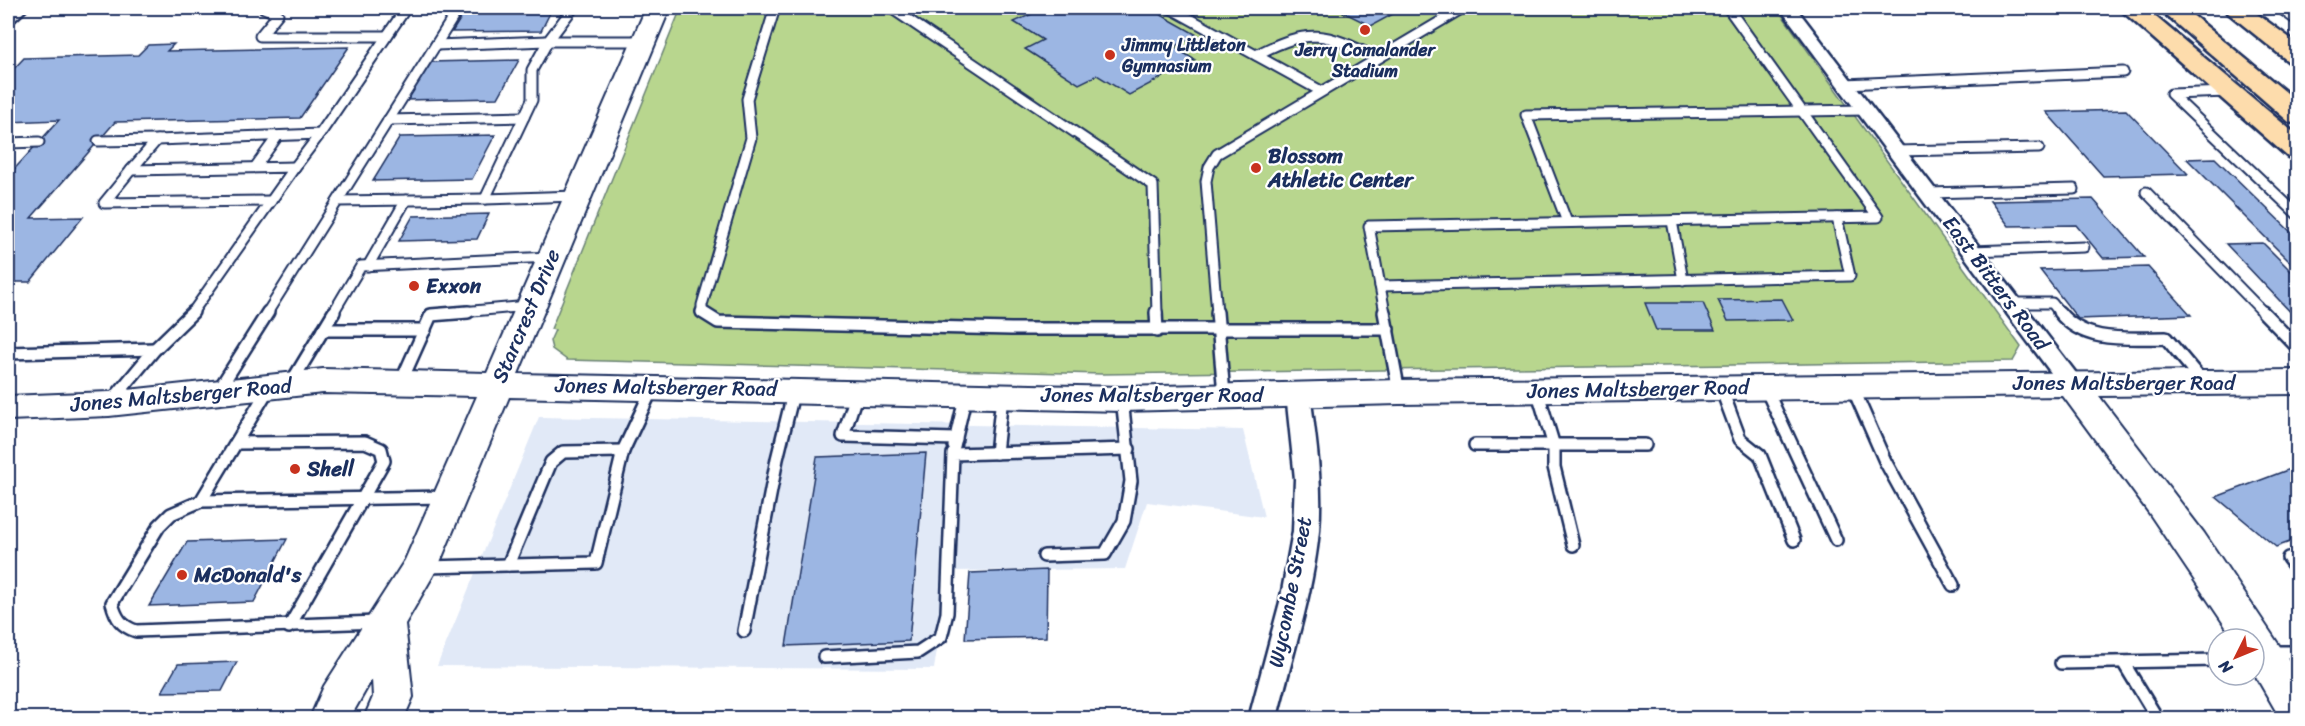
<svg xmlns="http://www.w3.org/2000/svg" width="2305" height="726" viewBox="0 0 2305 726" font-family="Sriracha,sans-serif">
<rect width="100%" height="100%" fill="#fff"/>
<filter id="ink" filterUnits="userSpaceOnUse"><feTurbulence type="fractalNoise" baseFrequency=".0167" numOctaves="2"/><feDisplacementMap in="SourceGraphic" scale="12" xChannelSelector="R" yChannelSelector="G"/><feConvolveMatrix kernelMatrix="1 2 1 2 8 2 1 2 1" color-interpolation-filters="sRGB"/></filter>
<g filter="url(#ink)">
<polygon fill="#e1e9f7" points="539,417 1243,430 1264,517 1147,502 1125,569 949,571 934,669 437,666"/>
<polygon fill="#b8d68e" stroke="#6a8276" stroke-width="1.5" points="681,8 1777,8 2021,347 2013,361 1102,374 567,360 552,349 550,341 555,330 551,329"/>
<g fill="#9cb6e3" stroke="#1b2f5e" stroke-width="1.5">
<polygon points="1045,8 1149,8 1197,35 1174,47 1195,60 1129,95 1097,75 1079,84 1025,49 1043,40 1014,22"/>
<polygon points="1335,8 1404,8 1371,26"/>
<polygon points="551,11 541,31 452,32 464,13"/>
<polygon points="174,44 167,51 349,47 300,118 115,122 31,218 83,217 30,282 8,282 8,176 59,120 8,122 8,75 24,58 138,55 148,45"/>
<polygon points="519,60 498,98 406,100 429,62"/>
<polygon points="2126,110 2188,174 2103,176 2046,112"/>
<polygon points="495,135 472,179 373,181 400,137"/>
<polygon points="2215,158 2298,239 2298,270 2187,159"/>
<polygon points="2093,199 2144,257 2103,258 2076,225 2009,226 1990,201"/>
<polygon points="489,214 477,239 399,241 413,216"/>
<polygon points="2263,243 2298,278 2298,320 2226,244"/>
<polygon points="2148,267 2191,315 2078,319 2040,270"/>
<polygon points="1782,299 1793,320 1728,321 1718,300"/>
<polygon points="1645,303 1703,303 1715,330 1656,330"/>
<polygon points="926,453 909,641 786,646 817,457"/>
<polygon points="2298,466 2298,539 2276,547 2216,497"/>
<polygon points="287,539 254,602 149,606 187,542"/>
<polygon points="1047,570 1046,637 965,639 970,573"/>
<polygon points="237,662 222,691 162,692 178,664"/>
</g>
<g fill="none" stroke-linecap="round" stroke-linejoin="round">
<defs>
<g id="lane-far1">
<polyline points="264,8 278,14 260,36 387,36"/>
<polyline points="573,8 548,41 644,41"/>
<polyline points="891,8 1153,185 1157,313"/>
<polyline points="1170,8 1321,91"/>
<polyline points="2280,8 2298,21"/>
<polyline points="548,41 532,70 532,100 485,199 576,196"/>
<polyline points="436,45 548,41"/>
<path d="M1256,55C1310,27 1324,32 1377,58"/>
<polyline points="1845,84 2123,72"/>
<polyline points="2228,92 2171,94 2298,215"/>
<polyline points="388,120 524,117"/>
<polyline points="157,140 320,134 406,8"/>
<polyline points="98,141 157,140 131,170 295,167 192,313"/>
<polyline points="8,143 39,142"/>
<polyline points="1896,151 2039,148"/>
<polyline points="256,166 277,137"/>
<polyline points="295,167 320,134"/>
<polyline points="131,170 104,203 271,201"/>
<polyline points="2146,192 2264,313"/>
<polyline points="1928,193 2074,189"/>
<polyline points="338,201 485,199"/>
<polyline points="1672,221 1683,280"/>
<polyline points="1567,222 1526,115 1865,110"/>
<polyline points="1972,251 2084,247"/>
<polyline points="368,266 406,200"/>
<polyline points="1380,286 1850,276 1837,218"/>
<polyline points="2011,303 2052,303 2060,313"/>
<polyline points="267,313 459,8"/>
<polyline points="333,313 361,266 551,257"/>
<polyline points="451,313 528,306"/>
<polyline points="702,313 702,305 751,138 747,99 775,8"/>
<polyline points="1217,313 1206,181 1209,167 1217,154 1463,8"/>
<polyline points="1385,313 1369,226 1878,217 1728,8"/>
</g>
<g id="lane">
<polyline points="702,312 718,322 1011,329 1388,329"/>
<polyline points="1156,312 1157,331"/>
<polyline points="1217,312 1224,395"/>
<polyline points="1384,312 1399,392"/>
<path d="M2059,312C2084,344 2128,338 2166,338L2203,382"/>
<polyline points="2263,312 2298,348"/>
<polyline points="323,330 425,330"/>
<polyline points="8,353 155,349"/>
<polyline points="401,382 431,315 468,312"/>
<polyline points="291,383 334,312"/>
<polyline points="1852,386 1885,461 1953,585"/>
<polyline points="1765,387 1836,540"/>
<path d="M269,388L201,501L171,514L159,526L112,603C116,618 121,626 136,631L377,622"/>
<polyline points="1721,388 1740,439 1760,455 1794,540"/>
<polyline points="1537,390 1554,446 1554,467 1573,545"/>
<polyline points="218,391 268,312"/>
<polyline points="857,393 843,436 956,439"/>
<polyline points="111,402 155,349 193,312"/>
<polyline points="236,443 365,442 381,449 384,461 289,627"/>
<polyline points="1475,445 1645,445"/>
<polyline points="954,446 966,394"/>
<polyline points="996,453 1002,397"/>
<polyline points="201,501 447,497"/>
<polyline points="1044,556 1105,554 1124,521 1131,481 1122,399"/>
<polyline points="2288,558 2298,571"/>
<polyline points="508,565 551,462 563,452 623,451"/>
<polyline points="426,567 596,563 623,451 652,389"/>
<polyline points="744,631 777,459 794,390"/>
<polyline points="2270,652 2298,652"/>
<polyline points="824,657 918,652 941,637 947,613 953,454 1129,449"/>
<polyline points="2123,662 2157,718"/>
<polyline points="2061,663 2218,660"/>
</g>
<g id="street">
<polygon points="10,8 28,8 14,21 8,22 8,9"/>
<polygon points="1780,8 1796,8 2079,377 2082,383 2079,389 2071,391 2063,389"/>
<path d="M1298,386L1306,388L1310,394C1316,439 1323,485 1319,531C1313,594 1292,656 1277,718H1249L1280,602L1293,531L1295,479L1286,394L1290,388Z"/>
</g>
<polygon id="secondary" points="646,8 670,8 518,374 1122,387 1399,380 2298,370 2298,394 2099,396 2204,533 2287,657 2298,676 2298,718 2280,718 2254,673 2254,639 2234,639 2149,513 2063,396 1399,404 1122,411 509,397 438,567 405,624 413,697 404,718 364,718 373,697 372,679 350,718 310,718 324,686 405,560 477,396 323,393 109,416 8,420 8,396 109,392 323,369 487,373"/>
<g id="highway">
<polygon points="2119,8 2145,8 2298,136 2298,159 2288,157"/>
<polygon points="2158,8 2184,8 2298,102 2298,124 2289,122"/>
<polygon points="2222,8 2249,8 2298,44 2298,64 2289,62"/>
</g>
</defs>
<use href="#lane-far1" stroke="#1b2f5e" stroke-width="13"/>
<use href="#lane" stroke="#1b2f5e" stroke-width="16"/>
<use href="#street" stroke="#1b2f5e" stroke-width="5"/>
<use href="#secondary" stroke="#1b2f5e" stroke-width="4"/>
<use href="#highway" stroke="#1b2f5e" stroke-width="5"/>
<use href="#lane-far1" stroke="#fff" stroke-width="9"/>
<use href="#lane" stroke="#fff" stroke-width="11"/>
<use href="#street" fill="#fff" fill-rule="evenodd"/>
<use href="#secondary" fill="#fff" fill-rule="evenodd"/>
<use href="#highway" fill="#fddcac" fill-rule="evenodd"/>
</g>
</g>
<g fill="#c8321e" stroke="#fff" stroke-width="2">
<circle cx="1365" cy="30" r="6"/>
<circle cx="1110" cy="55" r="6"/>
<circle cx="1256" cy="168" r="6"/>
<circle cx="414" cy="286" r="6"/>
<circle cx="295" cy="469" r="6"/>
<circle cx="182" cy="575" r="6"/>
</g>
<g text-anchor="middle" stroke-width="4.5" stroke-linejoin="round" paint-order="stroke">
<g font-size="18" font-weight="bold" fill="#1b2f5e" stroke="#fff" text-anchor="start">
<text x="1122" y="51">Jimmy Littleton<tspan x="1122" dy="21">Gymnasium</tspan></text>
<text x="1365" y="56" text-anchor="middle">Jerry Comalander<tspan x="1365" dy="21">Stadium</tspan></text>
</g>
<g font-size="21" font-weight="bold" fill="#1b2f5e" stroke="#fff" text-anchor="start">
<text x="1268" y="163">Blossom<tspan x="1268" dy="24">Athletic Center</tspan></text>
<text x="426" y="293">Exxon</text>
<text x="307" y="476">Shell</text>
<text x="194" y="582">McDonald's</text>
</g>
<g font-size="21" fill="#1b2f5e" stroke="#fff">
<text transform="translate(1996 283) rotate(53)" y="7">East Bitters Road</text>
<text transform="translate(526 316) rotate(-67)" y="7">Starcrest Drive</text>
<text x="2124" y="390">Jones Maltsberger Road</text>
<text transform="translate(666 387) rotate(1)" y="7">Jones Maltsberger Road</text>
<text transform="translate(1638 389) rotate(-1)" y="7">Jones Maltsberger Road</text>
<text transform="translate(181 395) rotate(-5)" y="7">Jones Maltsberger Road</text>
<text x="1152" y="402">Jones Maltsberger Road</text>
<text transform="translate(1290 592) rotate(-79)" y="7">Wycombe Street</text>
</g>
</g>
<rect width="2305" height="726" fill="none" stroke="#fff" stroke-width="30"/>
<rect x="15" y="15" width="2275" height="696" fill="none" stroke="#1b2f5e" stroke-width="2" filter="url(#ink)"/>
<g transform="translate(2236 657) rotate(227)"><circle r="28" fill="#ffffff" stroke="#a4acbf" stroke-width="1.5"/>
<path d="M0-4.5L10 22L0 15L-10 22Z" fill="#c8321e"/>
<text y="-9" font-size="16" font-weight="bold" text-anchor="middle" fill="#1b2f5e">N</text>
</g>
</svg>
